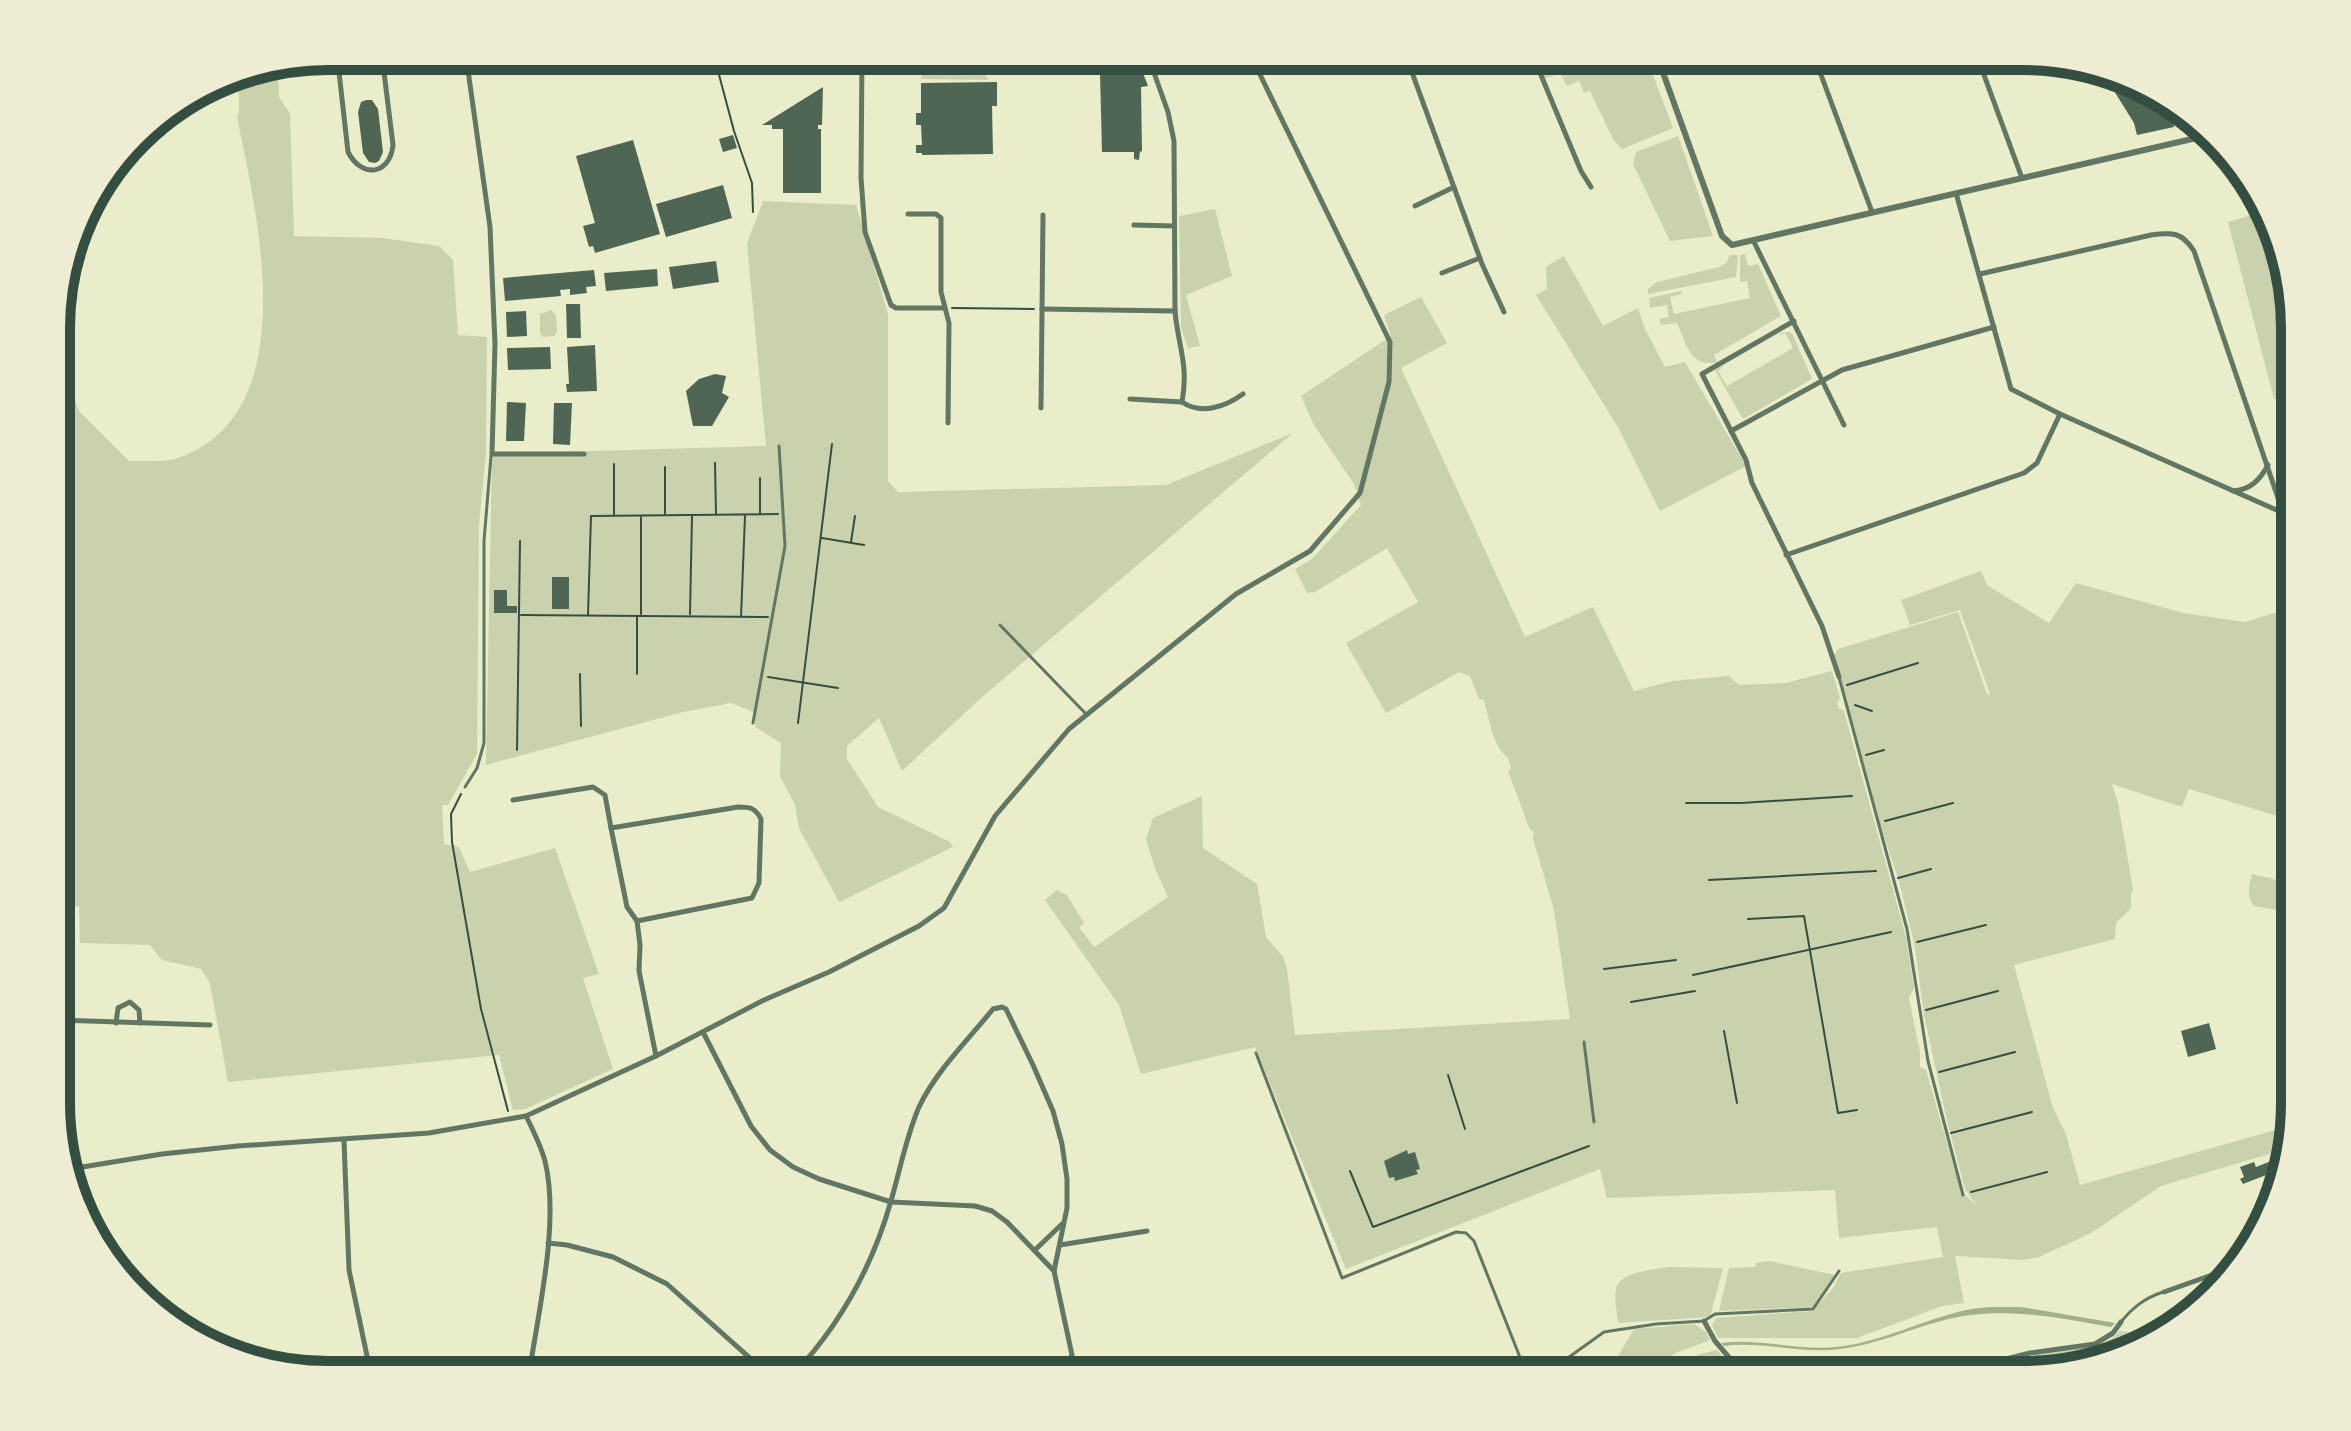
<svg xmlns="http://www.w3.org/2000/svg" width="2351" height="1431" viewBox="0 0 2351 1431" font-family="'Roboto Condensed',sans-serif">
<rect width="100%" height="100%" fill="#e9edc9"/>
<g fill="#cad2ad">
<polygon points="1536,56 1614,63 1631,59 1641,60 1651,70 1673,128 1622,149 1614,141 1590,91 1584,93 1579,81 1567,86 1560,73 1544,79"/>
<polygon points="914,60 973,61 989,80 921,79 923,72 914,68"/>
<path d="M278,66L279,97L290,114L294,236L382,238L439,246L453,260L458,335L487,337L486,454L479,525L477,754L448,805H442L444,844L459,847L470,872L555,848L599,974L583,978L613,1069L525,1109L513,1110L499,1055L228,1082L210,983L201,969L162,960L150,945L80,943L79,906H58V356L79,411L129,461C144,460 164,463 178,458C306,413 257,215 237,117L239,111V92L245,72Z"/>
<polygon points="1678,136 1713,236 1670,241 1633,164 1636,152"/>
<polygon points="763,201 856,205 888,314 888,481 898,492 1166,485 1293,433 982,697 902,771 879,718 847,746 847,759 878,807 950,842 953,847 839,902 799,828 795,805 780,776 781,743 755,727 756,713 731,703 683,712 486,765 492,454 766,446 747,244"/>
<polygon points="1215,209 1232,276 1186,295 1200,346 1188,348 1181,328 1179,216"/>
<polygon points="2261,212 2294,310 2294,392 2274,399 2228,222"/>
<path d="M1745,254L1748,266L1758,264L1781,316L1714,355L1717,362C1690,368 1686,343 1677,323L1661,325L1659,319L1669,317L1667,305L1650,308L1649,298L1681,291L1682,294L1670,297L1674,314L1750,298L1747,281L1740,282V255Z"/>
<polygon points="1730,255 1738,255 1736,277 1648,294 1648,289 1657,282 1719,267 1726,263"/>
<polygon points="1564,256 1603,326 1638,308 1645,329 1665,367 1685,362 1746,466 1660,511 1619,429 1536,295 1547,289 1546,267"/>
<path d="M1421,297L1447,343L1401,368L1525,637L1593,607L1634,691L1672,681L1729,676L1739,685L1785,683L1832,671L1840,698L1837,703L1839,709L1844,711L1906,937L1914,988L1909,998L1920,1052V1067L1926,1070L1961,1191L1976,1205L1965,1189L1947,1121L1924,1015L1915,947L1899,881L1880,825L1834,655L1838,649L1958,612L1987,694H1990L1960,610L1910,625L1901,600L1981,571L1987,585L2049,623L2076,583L2183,613L2245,622L2294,607V821L2189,789L2182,807L2112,784L2118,803L2133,889L2131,894V908L2116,923L2115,939L2014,965L2053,1108L2066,1134L2080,1185L2293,1125L2286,1149L2161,1186L2091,1233L2039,1257L2023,1260L1955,1256L1964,1303L1942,1306L1857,1338H1718L1712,1325L1716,1318L1812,1311L1833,1288L1841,1273L1943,1257L1937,1227L1839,1238L1835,1190L1607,1198L1600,1169L1346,1269L1255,1047L1141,1074L1119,1005L1045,900L1057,890L1067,895L1084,923L1079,927L1094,947L1168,897L1156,871L1146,839L1153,818L1202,796L1203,848L1257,884L1266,937L1283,957L1287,969L1295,1035L1570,1019L1554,910L1533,839L1534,831L1530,830L1508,771L1511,768L1508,758C1492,746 1489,717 1484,700L1479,699L1470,676L1459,672L1386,713L1346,643L1418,602L1387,548L1315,592L1307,593L1295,569L1312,559L1361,505L1354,484L1314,425L1301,396L1391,336L1384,315Z"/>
<polygon points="551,310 556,315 557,332 554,336 543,337 540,333 540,314"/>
<polygon points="1788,332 1792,333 1812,379 1743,419 1715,370 1726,364 1718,371 1727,386 1793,348 1785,333 1780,335 1779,333"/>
<path d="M2252,874L2294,884V913L2254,906C2246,896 2249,885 2252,874Z"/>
<polygon points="1769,1261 1835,1275 1813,1307 1719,1311 1729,1268 1755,1267 1756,1263"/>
<path d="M1669,1267L1723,1268L1710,1317L1618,1323C1617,1313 1614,1299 1616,1289C1620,1271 1654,1270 1669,1267Z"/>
<polygon points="1694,1324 1706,1332 1710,1340 1676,1353 1644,1375 1621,1375 1615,1361 1634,1329"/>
<path d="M2120,1331L2138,1333L2166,1332L2159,1338C2116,1351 2062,1374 2017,1374C2018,1345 2077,1353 2099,1345C2108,1342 2114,1337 2120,1331Z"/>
<polygon points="1717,1350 1737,1374 1742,1375 1658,1375 1700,1354"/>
<polygon points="1979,1365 1997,1374 1905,1374"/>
</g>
<path fill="#a3b18a" d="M2021,1307L2115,1323L2111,1327C2054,1317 1997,1305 1941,1321C1907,1330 1875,1345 1840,1349C1801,1354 1762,1341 1724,1346L1721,1343C1760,1338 1798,1351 1837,1347C1882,1342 1922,1320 1966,1310C1984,1306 2003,1307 2021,1307Z"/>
<g fill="#4f6655">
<polygon points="1100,73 1143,73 1148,86 1141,87 1142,152 1140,151 1139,160 1134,159 1134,152 1102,152"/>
<polygon points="2106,78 2159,93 2163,101 2169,104 2174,127 2137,135 2134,123"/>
<polygon points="997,82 997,106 992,106 993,154 922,155 922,153 916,153 916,145 922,145 921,125 916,125 916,113 921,113 921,83"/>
<polygon points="823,87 822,125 818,125 818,129 821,129 821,193 783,193 783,129 772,129 772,125 762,125"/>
<polygon points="366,100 372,100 378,109 383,152 379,161 375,163 369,162 363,153 358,112 361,102"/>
<polygon points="733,135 737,148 723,152 719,139"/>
<polygon points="633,140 660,234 595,253 593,246 589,247 583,226 595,223 576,156"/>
<polygon points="723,185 732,218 666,237 656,204"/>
<polygon points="716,261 719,282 673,289 669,267"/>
<polygon points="657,269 658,286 606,291 604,273"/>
<polygon points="594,270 596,286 586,287 587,293 570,295 570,289 560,290 561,296 505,301 503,278"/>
<polygon points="566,304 580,304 581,338 567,338"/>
<polygon points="526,311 527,336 507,337 506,312"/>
<polygon points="595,345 597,391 567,392 566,384 569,384 567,347"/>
<polygon points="550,347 551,369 508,370 507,348"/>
<polygon points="715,374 726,376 722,393 729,397 712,426 693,426 686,391 699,379"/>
<polygon points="507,402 526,403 524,441 506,441"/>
<polygon points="554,403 572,403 570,445 553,444"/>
<rect x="552" y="577" width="17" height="32"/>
<polygon points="494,590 507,590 507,606 517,606 517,613 494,613"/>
<polygon points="2209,1023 2216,1049 2188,1057 2181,1031"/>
<polygon points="1407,1150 1408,1154 1415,1152 1420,1169 1416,1170 1418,1174 1395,1181 1394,1177 1389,1178 1384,1161"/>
<polygon points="2284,1156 2279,1170 2243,1184 2240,1179 2244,1177 2240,1167 2254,1162 2256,1167"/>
</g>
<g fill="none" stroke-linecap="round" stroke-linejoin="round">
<g stroke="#344e41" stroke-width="2">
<polyline points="714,56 734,131 752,183 753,212"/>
<polyline points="952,308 1034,309"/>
<polyline points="715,463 716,514"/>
<polyline points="614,464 614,514"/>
<polyline points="760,513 760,478"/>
<polyline points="665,514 665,467"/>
<polyline points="822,538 864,545"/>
<polyline points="851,542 855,516"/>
<polyline points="641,614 641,517"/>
<polyline points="690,614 692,516"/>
<polyline points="521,615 768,617"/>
<polyline points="588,615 591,516 778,514"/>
<polyline points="637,617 637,674"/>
<polyline points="741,617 745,516"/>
<polyline points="580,674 581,726"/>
<polyline points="768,677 838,688"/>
<polyline points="1847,685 1918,663"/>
<polyline points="1855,705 1872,711"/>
<polyline points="798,723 832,444"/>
<polyline points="517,750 520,541"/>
<polyline points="1866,755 1884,750"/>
<polyline points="461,794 451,814 452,842 481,1009 508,1111"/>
<polyline points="1686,803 1741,803 1852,796"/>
<polyline points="1885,821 1953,803"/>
<polyline points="1898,878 1931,869"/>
<polyline points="1709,880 1876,871"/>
<polyline points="1748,919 1804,916 1838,1113 1857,1110"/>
<polyline points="1917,942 1986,925"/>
<polyline points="1604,969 1676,960"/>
<polyline points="1693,975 1891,932"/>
<polyline points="1631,1002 1695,991"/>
<polyline points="1926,1010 1998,991"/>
<polyline points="1724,1031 1737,1103"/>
<polyline points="1939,1072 2015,1052"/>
<polyline points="1448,1075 1465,1129"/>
<polyline points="1951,1133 2032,1112"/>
<polyline points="1350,1171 1373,1227 1589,1146"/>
<polyline points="1971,1192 2047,1172"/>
</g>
<g stroke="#617663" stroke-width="3">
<polyline points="1000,625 1087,715"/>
<polyline points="1839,677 1907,929 1928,1061 1963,1195"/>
<polyline points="753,723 785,546 779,446"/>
<polyline points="465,787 477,768 484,743 484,541 491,456"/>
<polyline points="1584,1042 1594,1122"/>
<polyline points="1256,1053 1342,1278 1456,1232 1466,1233 1474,1241 1527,1375"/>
<path d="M2121,1322C2133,1307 2145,1298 2163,1292"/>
<polyline points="1544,1375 1604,1332 1656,1324 1704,1321 1715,1314 1813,1309 1839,1271"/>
</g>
<g stroke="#617663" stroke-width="5">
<path d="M346,56L341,61L339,72L348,152C362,179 390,175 393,145L382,56"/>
<polyline points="466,56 490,227 495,344 492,454 584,454"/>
<polyline points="862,56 861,178 865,232 891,305 896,308 943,308"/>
<path d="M1148,56L1168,112L1174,141L1175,311C1178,346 1189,365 1182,402C1201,415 1225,407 1243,394"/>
<polyline points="1406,56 1482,264 1504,312"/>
<polyline points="1533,56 1581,171 1591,187"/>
<polyline points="1814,56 1872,212"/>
<polyline points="1977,56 2022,178"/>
<polyline points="1662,70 1700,56"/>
<polyline points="1956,193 2011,389 2060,414 2281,512"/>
<polyline points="1415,206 1454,187"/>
<polyline points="908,214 936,214 941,218 941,292 949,323 948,423"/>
<polyline points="1134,225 1174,226"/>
<polyline points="1754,242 1844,425"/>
<polyline points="1442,273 1480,258"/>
<path d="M1980,274L2151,235C2172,232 2182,232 2194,251L2294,545"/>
<polyline points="1042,309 1175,311"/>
<polyline points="1794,321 1702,374 1746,460 1752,483 1822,626 1839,677"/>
<polyline points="1130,399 1182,402"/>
<polyline points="1041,408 1043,215"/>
<polyline points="1731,431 1842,370 1994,327"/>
<path d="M2233,491C2250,490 2260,480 2268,465"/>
<polyline points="1786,555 2024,473 2037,463 2060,414"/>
<path d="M513,800L593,787L605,795L611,828L738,807C749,807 755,807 761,819L759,883L752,898L637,921L640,945L639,971L656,1056"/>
<polyline points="611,828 627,907 637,921"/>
<polyline points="65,1019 66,943"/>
<polyline points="58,1020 210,1025"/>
<polyline points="116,1023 118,1008 130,1002 139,1010 140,1023"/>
<polyline points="703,1032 751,1126 770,1150 793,1167 819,1179 891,1202 975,1206 992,1211 1007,1222 1054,1271"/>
<path d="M526,1116C533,1130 541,1146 545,1161C560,1223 538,1312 529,1375"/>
<polyline points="344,1141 349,1270 371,1375"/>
<polyline points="70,1169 162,1154 238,1146 429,1133 526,1116 656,1056 764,1000 829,972 919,926 944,908 995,816 1069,729 1236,594 1310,551 1360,493 1389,382 1390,342 1251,56"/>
<polyline points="548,1243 567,1245 613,1257 667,1284 769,1375"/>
<polyline points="1060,1245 1147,1231"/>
<polyline points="1035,1250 1062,1224"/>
<polyline points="2164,1292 2229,1269"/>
<polyline points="1704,1321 1715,1341 1739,1369 1821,1375"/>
<polyline points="2006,1359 2009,1374"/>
<polyline points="801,1366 810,1375"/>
<polyline points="1882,1374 2006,1359 2030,1353 2095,1344 2113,1333 2121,1322"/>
<path d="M793,1375C841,1324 872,1268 891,1201C900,1170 906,1137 919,1107C936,1071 968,1040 993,1009L1002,1007L1006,1009L1033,1065L1053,1111L1062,1144L1067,1179V1208L1054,1271L1072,1355L1067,1363L999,1367L962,1375"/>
</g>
<polyline stroke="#617663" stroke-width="6" points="1657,56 1722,236 1732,245 2205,136"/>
<polyline stroke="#7c8e77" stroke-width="2" points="2038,1374 2047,1372"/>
</g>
<path d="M0 0H2351V1431H0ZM328 70H2023A258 258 0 0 1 2281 328V1103A258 258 0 0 1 2023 1361H328A258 258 0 0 1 70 1103V328A258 258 0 0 1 328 70Z" fill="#eeecd3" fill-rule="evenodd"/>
<path fill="none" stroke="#344e41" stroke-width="10" d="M328 70H2023A258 258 0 0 1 2281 328V1103A258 258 0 0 1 2023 1361H328A258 258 0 0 1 70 1103V328A258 258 0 0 1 328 70Z"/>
</svg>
